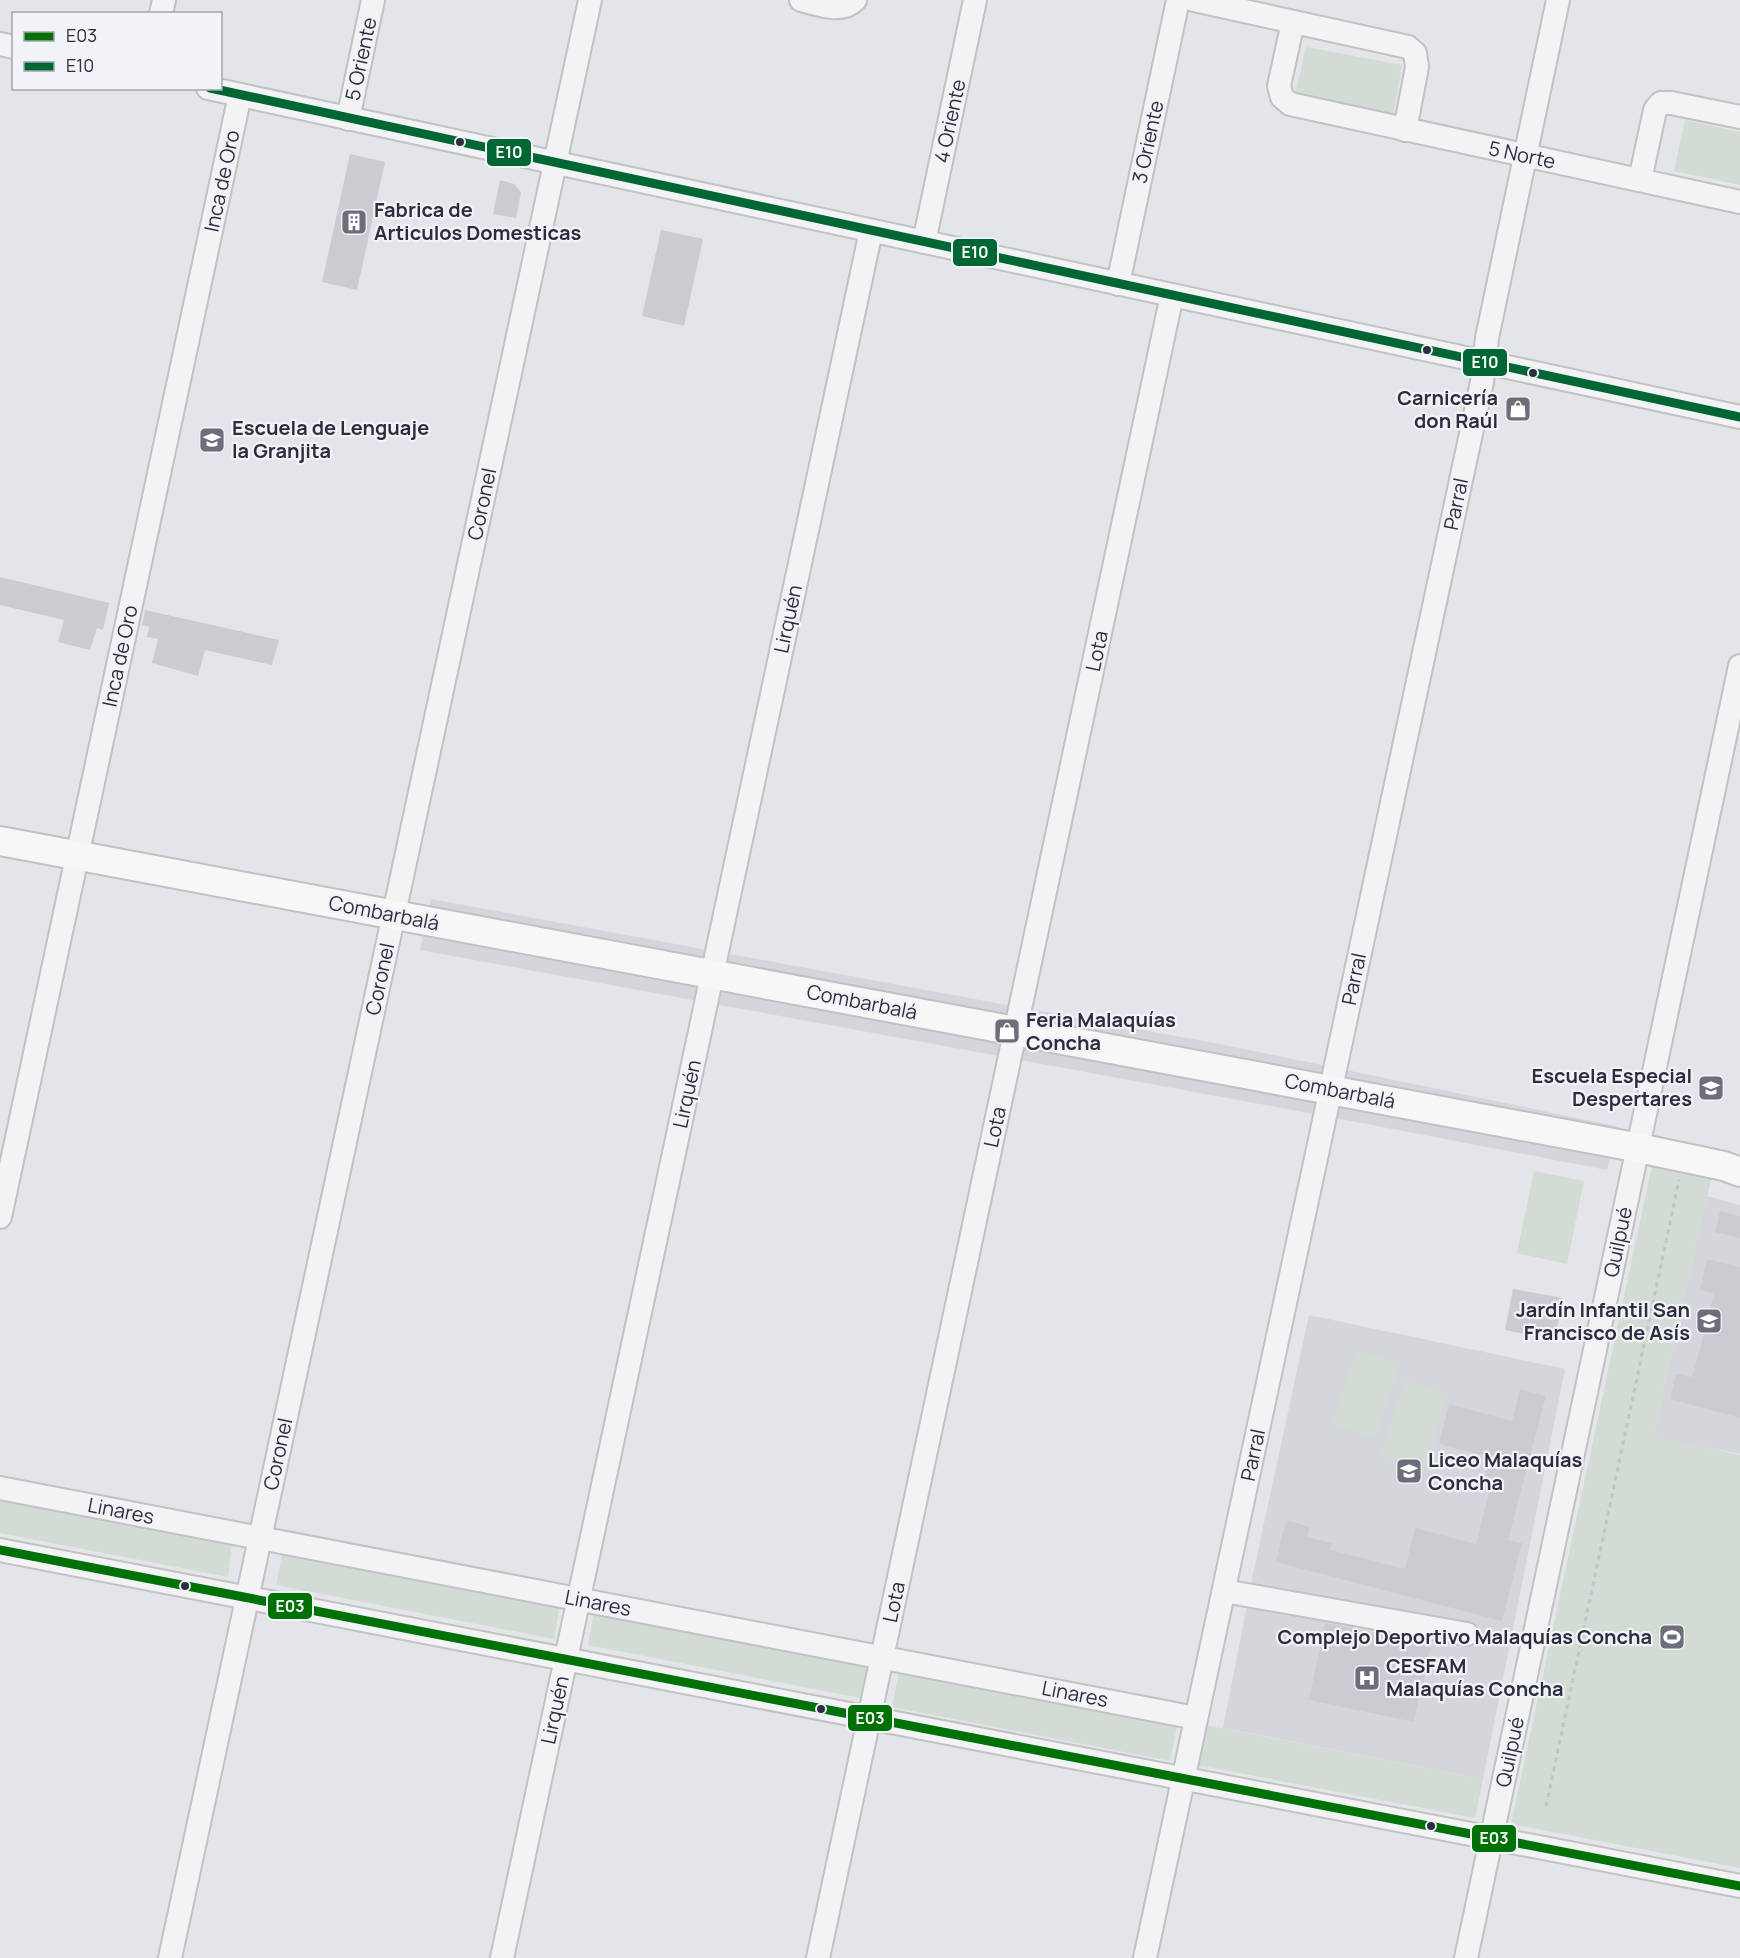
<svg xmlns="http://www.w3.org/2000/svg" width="1740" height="1958" viewBox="0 0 1740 1958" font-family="Manrope,sans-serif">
<rect width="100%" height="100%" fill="#e4e5e8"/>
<g fill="#d5d6dc">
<polygon points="431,899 1225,1045 1616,1126 1607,1170 1304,1112 420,950"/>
<polygon points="1707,1196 1740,1205 1740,1454 1653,1437"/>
<polygon points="1309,1315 1565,1369 1483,1779 1223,1728 1253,1574"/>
</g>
<g fill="#d3dbd5">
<polygon points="1306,47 1402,65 1393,116 1295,95"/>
<polygon points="1685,120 1740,132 1740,185 1674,171"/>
<polygon points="1653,1161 1712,1175 1653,1436 1740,1455 1740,1868 1511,1824"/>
<polygon points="1534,1171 1584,1181 1567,1264 1517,1253"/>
<polygon points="1357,1349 1400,1363 1375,1439 1332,1425"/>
<polygon points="1405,1380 1448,1394 1424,1470 1380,1456"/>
<polygon points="0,1493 232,1543 228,1577 0,1533"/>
<polygon points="284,1545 561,1599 554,1639 276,1585"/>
<polygon points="595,1606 873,1659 865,1699 588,1645"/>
<polygon points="900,1667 1178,1721 1170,1761 892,1707"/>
<polygon points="1205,1725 1483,1779 1475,1818 1197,1765"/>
</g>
<g fill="#cbccd0">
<polygon points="350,154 385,162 357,290 322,282"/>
<polygon points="500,180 514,184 521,192 516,218 493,214"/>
<polygon points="661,230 703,239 684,326 642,316"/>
<polygon points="0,577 109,603 103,630 97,628 90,650 58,642 64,620 0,605"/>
<polygon points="145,610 279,640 272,665 205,650 198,676 152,663 158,639 147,637 149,627 142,625"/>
<polygon points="1720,1211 1740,1216 1740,1238 1715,1232"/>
<polygon points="1707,1259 1740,1267 1740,1418 1670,1399 1676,1374 1692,1377 1700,1349 1714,1293 1700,1290"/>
<polygon points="1513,1289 1563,1298 1555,1340 1505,1330"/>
<polygon points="1520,1389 1546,1396 1508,1540 1522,1543 1502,1621 1276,1562 1286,1520 1310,1527 1307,1537 1332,1543 1330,1550 1405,1569 1415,1528 1476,1544 1489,1492 1481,1490 1490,1457 1439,1444 1449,1404 1512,1421"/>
<polygon points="1325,1623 1431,1645 1414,1722 1309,1700"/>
</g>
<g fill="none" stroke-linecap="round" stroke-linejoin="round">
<defs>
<g id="minor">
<path d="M801,0C818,4 841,14 855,0"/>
<polyline points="1194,0 1408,47 1415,53 1417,67 1405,130"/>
<polyline points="161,14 164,0"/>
<polyline points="1293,22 1279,86 1282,97 1290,104 1740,202"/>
<polyline points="0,44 14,47"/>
<polyline points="208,88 1740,417"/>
<polyline points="348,119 373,0"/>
<polyline points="1640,180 1655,110 1661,103 1671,103 1740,117"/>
<polyline points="924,242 975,0"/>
<polyline points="1118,284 1178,0"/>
<polyline points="0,1217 240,95"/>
<polyline points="0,1488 1196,1718"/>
<polyline points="0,1550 1740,1886"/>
<polyline points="1224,1591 1467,1634"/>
<polyline points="170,1958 590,0"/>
<polyline points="502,1958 871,231"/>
<polyline points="818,1958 1172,295"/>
<polyline points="1145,1958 1482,382 1487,338 1558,0"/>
<polyline points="1466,1958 1740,666"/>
</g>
<polyline id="major" points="0,841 1624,1145 1724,1166 1740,1172"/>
</defs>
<use href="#minor" stroke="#c1c2c5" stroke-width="26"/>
<use href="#major" stroke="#c1c1c5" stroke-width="32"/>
<polyline stroke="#c3c3c8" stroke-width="3" stroke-dasharray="4.5 4.5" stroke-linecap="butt" points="1546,1806 1679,1180"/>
<use href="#minor" stroke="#f3f3f5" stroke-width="22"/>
<use href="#major" stroke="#f7f7f7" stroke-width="28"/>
<defs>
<polyline id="bus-1" points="0,1550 1740,1886"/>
<polyline id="bus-2" points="210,88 1740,417"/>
</defs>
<use href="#bus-1" stroke="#f2f3f7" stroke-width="14"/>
<use href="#bus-2" stroke="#f2f3f7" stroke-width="14"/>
<use href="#bus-1" stroke="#007106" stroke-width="9"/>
<use href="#bus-2" stroke="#063" stroke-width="9"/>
</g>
<defs>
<symbol id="building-square" viewBox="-11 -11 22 22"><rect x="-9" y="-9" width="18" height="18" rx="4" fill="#6c6e7b" stroke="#f2f3f7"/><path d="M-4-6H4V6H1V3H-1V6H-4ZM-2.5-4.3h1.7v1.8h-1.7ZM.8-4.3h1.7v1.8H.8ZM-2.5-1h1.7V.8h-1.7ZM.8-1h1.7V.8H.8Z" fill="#fff"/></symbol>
<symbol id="shop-square" viewBox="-11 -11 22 22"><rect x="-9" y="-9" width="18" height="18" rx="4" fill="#6c6e7b" stroke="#f2f3f7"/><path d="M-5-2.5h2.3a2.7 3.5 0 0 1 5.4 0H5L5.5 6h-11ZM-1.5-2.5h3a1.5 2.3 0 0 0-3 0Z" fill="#fff"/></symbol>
<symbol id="school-square" viewBox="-11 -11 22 22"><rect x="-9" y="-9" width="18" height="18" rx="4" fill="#6c6e7b" stroke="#f2f3f7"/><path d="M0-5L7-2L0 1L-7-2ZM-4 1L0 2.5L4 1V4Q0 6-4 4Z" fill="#fff"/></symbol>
<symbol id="stadium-square" viewBox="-11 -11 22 22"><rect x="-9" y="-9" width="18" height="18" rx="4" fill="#6c6e7b" stroke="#f2f3f7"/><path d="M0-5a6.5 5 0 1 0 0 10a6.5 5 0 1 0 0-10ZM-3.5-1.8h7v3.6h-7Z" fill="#fff"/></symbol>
<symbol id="hospital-square" viewBox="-11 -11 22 22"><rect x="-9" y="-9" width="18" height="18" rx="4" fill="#6c6e7b" stroke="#f2f3f7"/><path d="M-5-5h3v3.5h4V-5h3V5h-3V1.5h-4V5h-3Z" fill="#fff"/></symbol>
</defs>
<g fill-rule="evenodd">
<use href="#building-square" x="339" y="207" width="30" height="30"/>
<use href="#shop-square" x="1503" y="394" width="30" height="30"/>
<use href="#school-square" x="197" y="425" width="30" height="30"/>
<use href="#shop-square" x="992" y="1016" width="30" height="30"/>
<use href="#school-square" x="1696" y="1073" width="30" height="30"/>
<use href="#school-square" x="1694" y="1306" width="30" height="30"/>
<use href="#school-square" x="1394" y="1456" width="30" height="30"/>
<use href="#stadium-square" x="1657" y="1622" width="30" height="30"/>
<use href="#hospital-square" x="1352" y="1663" width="30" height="30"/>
</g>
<g fill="#2c2e40" stroke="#f2f3f7" stroke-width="2">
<circle cx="460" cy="142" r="5"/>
<circle cx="1427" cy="350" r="5"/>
<circle cx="1533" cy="373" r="5"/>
<circle cx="185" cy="1586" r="5"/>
<circle cx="821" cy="1709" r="5"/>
<circle cx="1431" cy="1826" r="5"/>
</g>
<g text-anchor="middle" stroke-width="4.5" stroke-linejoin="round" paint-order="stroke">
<g font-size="20" fill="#2c2e40" stroke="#f2f3f7">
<text transform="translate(361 59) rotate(-78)" y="7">5 Oriente</text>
<text transform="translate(950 121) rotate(-78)" y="7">4 Oriente</text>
<text transform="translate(1148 142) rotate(-78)" y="7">3 Oriente</text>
<text transform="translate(1522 155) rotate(12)" y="7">5 Norte</text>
<text transform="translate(222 181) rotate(-78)" y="7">Inca de Oro</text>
<text transform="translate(482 504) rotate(-78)" y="7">Coronel</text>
<text transform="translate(1456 504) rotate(-78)" y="7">Parral</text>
<text transform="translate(788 619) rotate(-78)" y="7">Lirquén</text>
<text transform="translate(1097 651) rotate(-78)" y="7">Lota</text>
<text transform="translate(120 656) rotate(-78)" y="7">Inca de Oro</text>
<text transform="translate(384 913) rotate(11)" y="7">Combarbalá</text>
<text transform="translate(380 979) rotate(-78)" y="7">Coronel</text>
<text transform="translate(1354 979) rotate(-78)" y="7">Parral</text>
<text transform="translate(862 1002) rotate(11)" y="7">Combarbalá</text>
<text transform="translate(1340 1091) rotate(11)" y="7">Combarbalá</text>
<text transform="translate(687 1094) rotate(-78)" y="7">Lirquén</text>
<text transform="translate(995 1127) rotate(-78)" y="7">Lota</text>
<text transform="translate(1618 1242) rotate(-78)" y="7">Quilpué</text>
<text transform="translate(278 1454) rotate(-78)" y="7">Coronel</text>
<text transform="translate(1253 1455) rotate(-78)" y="7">Parral</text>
<text transform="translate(121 1511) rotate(11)" y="7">Linares</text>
<text transform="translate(894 1602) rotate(-78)" y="7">Lota</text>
<text transform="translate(598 1603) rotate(11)" y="7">Linares</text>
<text transform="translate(1075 1694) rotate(11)" y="7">Linares</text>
<text transform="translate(555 1710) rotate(-78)" y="7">Lirquén</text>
<text transform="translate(1510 1752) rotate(-78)" y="7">Quilpué</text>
</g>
<g font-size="20" font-weight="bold" fill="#2c2e40" stroke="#f2f3f7" text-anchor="start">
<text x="374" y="217">Fabrica de<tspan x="374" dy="23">Articulos Domesticas</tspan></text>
<text x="1498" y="405" text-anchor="end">Carnicería<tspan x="1498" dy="23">don Raúl</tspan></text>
<text x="232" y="435">Escuela de Lenguaje<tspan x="232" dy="23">la Granjita</tspan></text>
<text x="1026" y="1027">Feria Malaquías<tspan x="1026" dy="23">Concha</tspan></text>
<text x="1692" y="1083" text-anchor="end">Escuela Especial<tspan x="1692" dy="23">Despertares</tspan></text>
<text x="1690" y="1317" text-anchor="end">Jardín Infantil San<tspan x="1690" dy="23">Francisco de Asís</tspan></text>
<text x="1428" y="1467">Liceo Malaquías<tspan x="1428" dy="23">Concha</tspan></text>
<text x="1652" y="1644" text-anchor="end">Complejo Deportivo Malaquías Concha</text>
<text x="1386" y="1673">CESFAM<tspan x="1386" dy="23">Malaquías Concha</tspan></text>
</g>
</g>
<g stroke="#f2f3f7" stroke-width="2">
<rect x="486" y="138" width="46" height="29" rx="6" fill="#063"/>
<rect x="952" y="238" width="46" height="29" rx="6" fill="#063"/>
<rect x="1462" y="348" width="46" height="29" rx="6" fill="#063"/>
<rect x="267" y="1592" width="46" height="28" rx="6" fill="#007106"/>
<rect x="847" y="1704" width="46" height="28" rx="6" fill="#007106"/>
<rect x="1471" y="1824" width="46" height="29" rx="6" fill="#007106"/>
</g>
<g font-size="16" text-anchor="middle" font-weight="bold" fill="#fff">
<text x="509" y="158">E10</text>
<text x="975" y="258">E10</text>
<text x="1485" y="368">E10</text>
<text x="290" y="1612">E03</text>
<text x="870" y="1724">E03</text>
<text x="1494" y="1844">E03</text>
</g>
<rect x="12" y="12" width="210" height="78" fill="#f2f3f7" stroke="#a3a4ae" stroke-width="1.5"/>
<rect x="24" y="32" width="30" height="9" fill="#007106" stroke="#a3a4ae" stroke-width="1.5"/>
<text x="66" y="42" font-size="18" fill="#2c2e40">E03</text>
<rect x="24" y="62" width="30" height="9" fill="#006633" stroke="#a3a4ae" stroke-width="1.5"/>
<text x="66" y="72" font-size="18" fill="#2c2e40">E10</text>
</svg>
